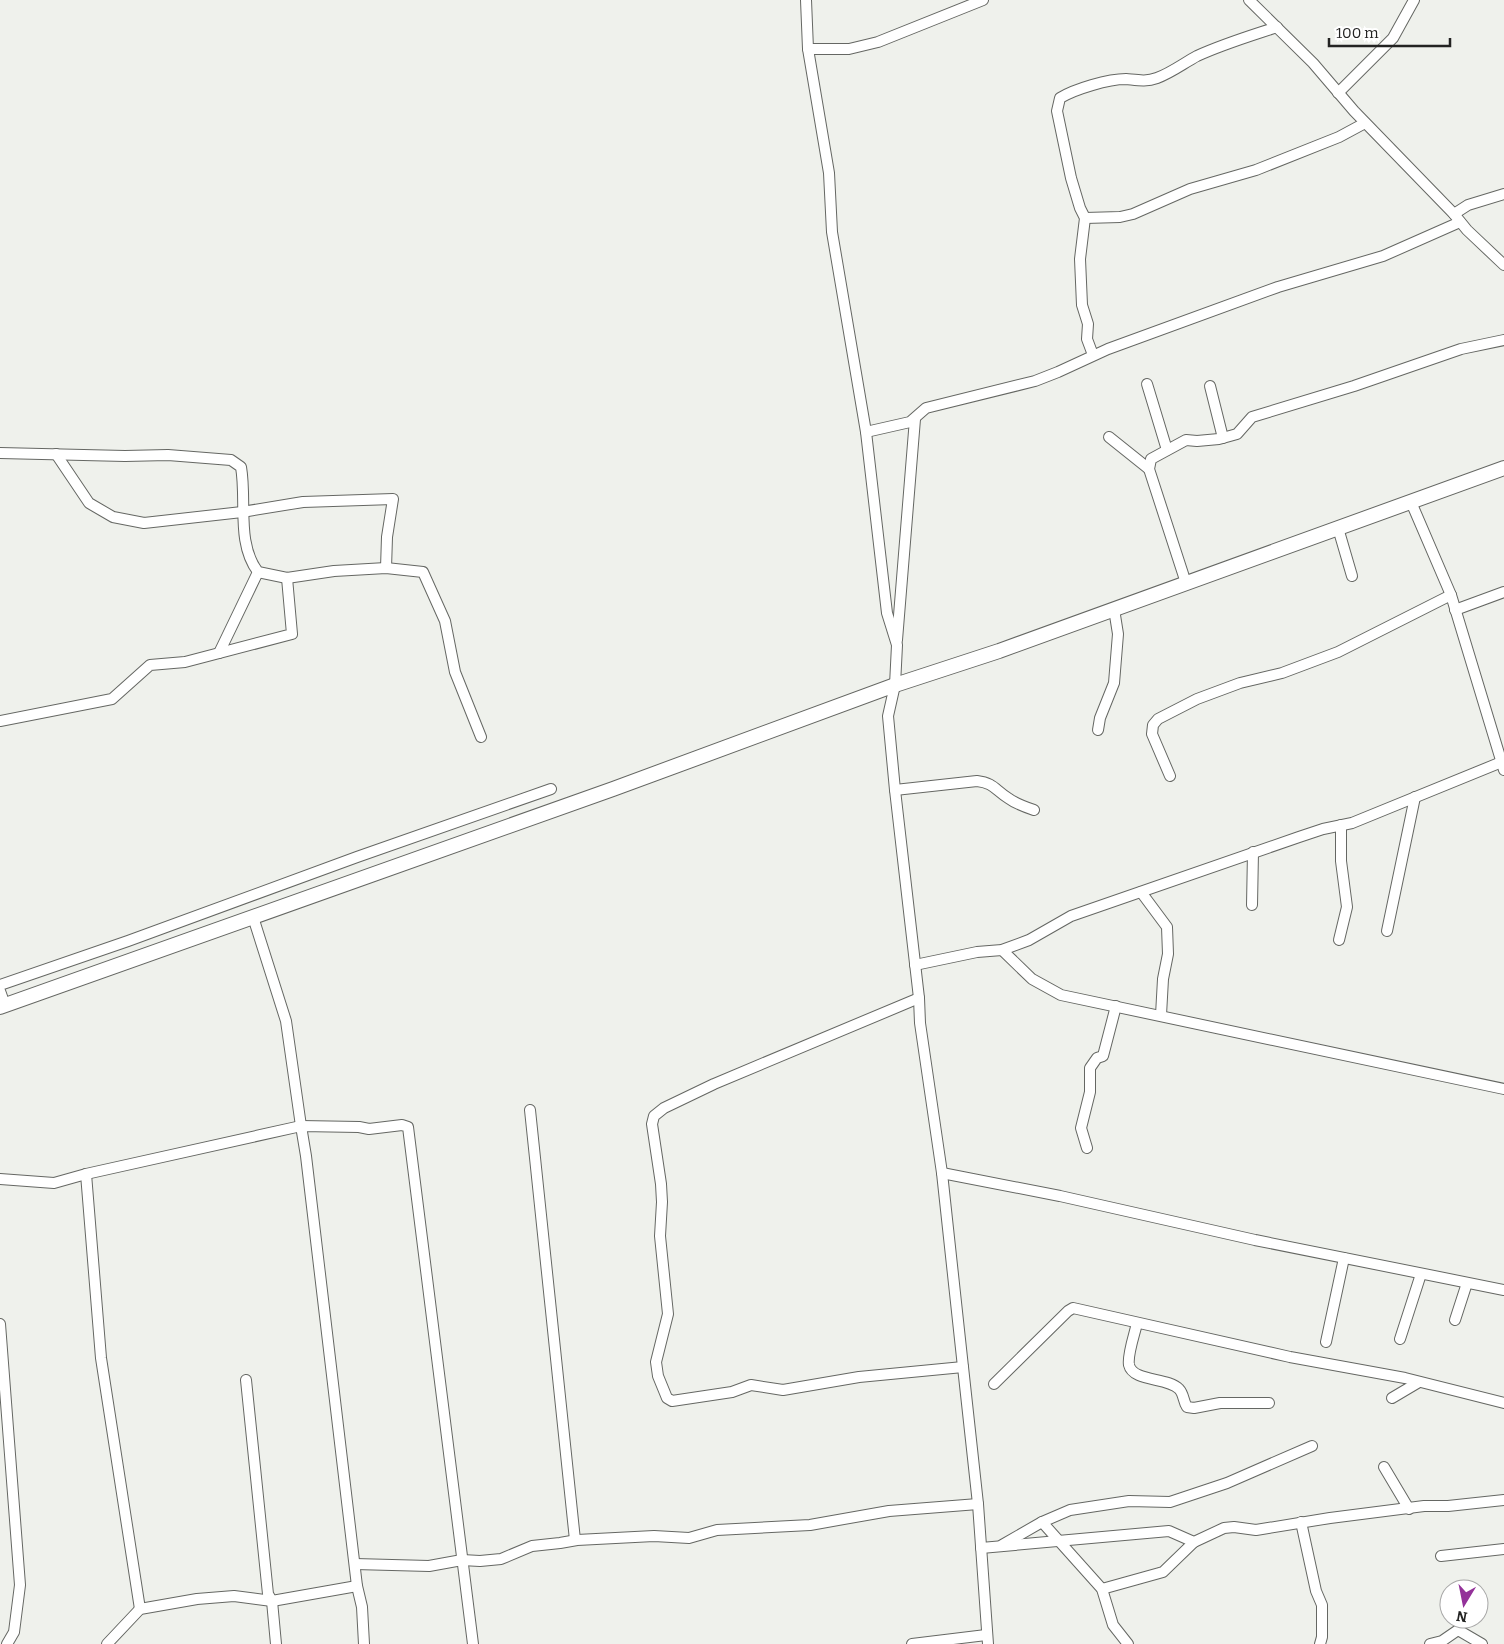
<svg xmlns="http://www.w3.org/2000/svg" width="1504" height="1644" viewBox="0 0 1504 1644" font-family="Bitter,serif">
<rect width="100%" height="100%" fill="#eff1ec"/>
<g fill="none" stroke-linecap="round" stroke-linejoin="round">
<defs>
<g id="street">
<polyline points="806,0 808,49 829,173 832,232 866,432 887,613 897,645 895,685 888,716 895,790 919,998 920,1023 942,1173 963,1367 978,1504 988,1644"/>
<polyline points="1249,0 1313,63 1354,111 1454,214"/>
<polyline points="808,49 849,49 878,42 983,0"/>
<polyline points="1338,93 1393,38 1414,0"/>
<polyline points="1504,194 1468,205 1454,214 1467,230 1504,265"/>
<polyline points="1085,218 1120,217 1133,214 1190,189 1256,170 1339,137 1365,123"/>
<path d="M1093,355L1087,339L1088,324L1082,305L1080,259L1085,218L1080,208L1071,178L1057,111L1060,98C1075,89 1108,79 1126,79C1137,80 1146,82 1157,78C1171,73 1184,63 1197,56C1223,44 1250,36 1277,27"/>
<polyline points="1147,384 1167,450"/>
<polyline points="1210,386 1223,438"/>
<polyline points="866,432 910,422 926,408 1035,381 1058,372 1108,349 1278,287 1383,256 1460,222"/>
<polyline points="1109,437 1149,469"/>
<path d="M0,453L125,456L168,455L231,460L241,467C247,501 236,543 258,572L287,578L334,571L386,568L423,572L445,621L455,672L481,737"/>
<polyline points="56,454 89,503 113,517 144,523 242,512 303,502 393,499 387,537 386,568"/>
<polyline points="1411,502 1451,595 1504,770"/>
<polyline points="1338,528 1352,576"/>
<polyline points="1186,583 1149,469 1151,459 1186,440 1197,441 1219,439 1237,434 1252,417 1354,386 1461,349 1504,340"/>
<polyline points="1455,610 1504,592"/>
<polyline points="897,640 915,419"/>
<polyline points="219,653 258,572"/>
<polyline points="0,721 112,699 150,665 185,662 292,634 287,578"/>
<polyline points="1098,730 1100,718 1114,683 1118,634 1114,609"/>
<polyline points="1170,776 1152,734 1153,725 1158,719 1197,699 1240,683 1282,673 1338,652 1451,595"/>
<path d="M895,790L977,781C994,783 995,790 1008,798C1016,804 1025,807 1034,810"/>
<polyline points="1141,892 1167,927 1168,954 1163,979 1161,1015"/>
<polyline points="1252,905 1253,852"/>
<polyline points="253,917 286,1021 301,1126 306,1156 357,1586 362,1607 364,1644"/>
<polyline points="1387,931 1415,797"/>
<polyline points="1339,940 1347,907 1341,861 1341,825"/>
<polyline points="1002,950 1032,979 1061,995 1504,1089"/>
<polyline points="915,965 977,952 1002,950 1029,940 1071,916 1299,837 1323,829 1352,823 1504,761"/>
<polyline points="0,985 128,941 357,857 551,789"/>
<polyline points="0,991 5,1005"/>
<polyline points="919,998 714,1084 664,1108 654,1116 652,1124 661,1184 662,1202 660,1236 668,1314 656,1362 658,1376 667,1398 672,1401 732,1392 751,1385 783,1390 859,1377 963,1367"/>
<polyline points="530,1110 575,1540"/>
<polyline points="1087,1148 1081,1128 1090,1092 1090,1068 1097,1058 1103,1056 1116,1006"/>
<polyline points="942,1173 1060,1196 1255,1240 1504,1290"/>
<polyline points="86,1174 101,1358 140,1609"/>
<polyline points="0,1179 54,1183 86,1174 301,1126 359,1127 369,1129 402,1125 408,1127 473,1644"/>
<polyline points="1455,1320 1467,1283"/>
<path d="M1137,1323C1135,1333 1127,1355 1129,1365C1133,1382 1168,1377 1179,1389C1184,1394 1183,1401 1187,1407L1194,1408L1220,1403H1269"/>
<polyline points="0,1324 20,1585 14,1632 7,1644"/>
<polyline points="1400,1339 1421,1274"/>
<polyline points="1326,1342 1344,1258"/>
<polyline points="246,1380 268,1594 272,1601 276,1644"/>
<polyline points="994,1384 1068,1311 1073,1308 1290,1357 1405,1378 1504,1403"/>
<polyline points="1392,1398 1419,1382"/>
<polyline points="1384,1467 1409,1509"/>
<polyline points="1042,1522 1102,1589 1113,1625 1128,1644"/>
<polyline points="1301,1522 1316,1591 1322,1605 1322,1637 1320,1644"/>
<polyline points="1002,1545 1042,1522 1070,1510 1129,1501 1170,1502 1227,1483 1312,1446"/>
<polyline points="981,1548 1169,1531 1194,1542 1224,1528 1234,1527 1256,1530 1330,1518 1424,1506 1448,1506 1504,1500"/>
<polyline points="1441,1556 1504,1549"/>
<polyline points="355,1564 429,1566 462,1560 480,1561 501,1559 532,1546 560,1543 577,1540 654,1536 689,1538 717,1530 810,1525 889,1511 978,1504"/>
<polyline points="1102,1589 1163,1572 1194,1542"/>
<polyline points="107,1644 140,1609 197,1599 234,1596 272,1601 357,1586"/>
<polyline points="912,1644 986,1635"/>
<polyline points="1430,1644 1442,1641 1458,1630 1482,1644"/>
</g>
<polyline id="secondary" points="0,1007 613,789 895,685 999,651 1504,468"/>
</defs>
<use href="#street" stroke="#656763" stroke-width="12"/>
<use href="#secondary" stroke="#656763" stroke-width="16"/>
<use href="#street" stroke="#fff" stroke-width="10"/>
<use href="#secondary" stroke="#fff" stroke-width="14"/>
</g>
<g transform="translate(1464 1604) rotate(190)"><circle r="24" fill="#ffffff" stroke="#a7a7a7"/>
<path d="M0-4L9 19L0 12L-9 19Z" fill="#933199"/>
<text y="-8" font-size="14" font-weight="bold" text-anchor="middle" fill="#232322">N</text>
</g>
<path d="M1329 38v8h121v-8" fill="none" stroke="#232322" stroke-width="2.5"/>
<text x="1336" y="38" font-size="15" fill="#232322" stroke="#ffffff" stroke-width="4" paint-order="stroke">100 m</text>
</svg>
